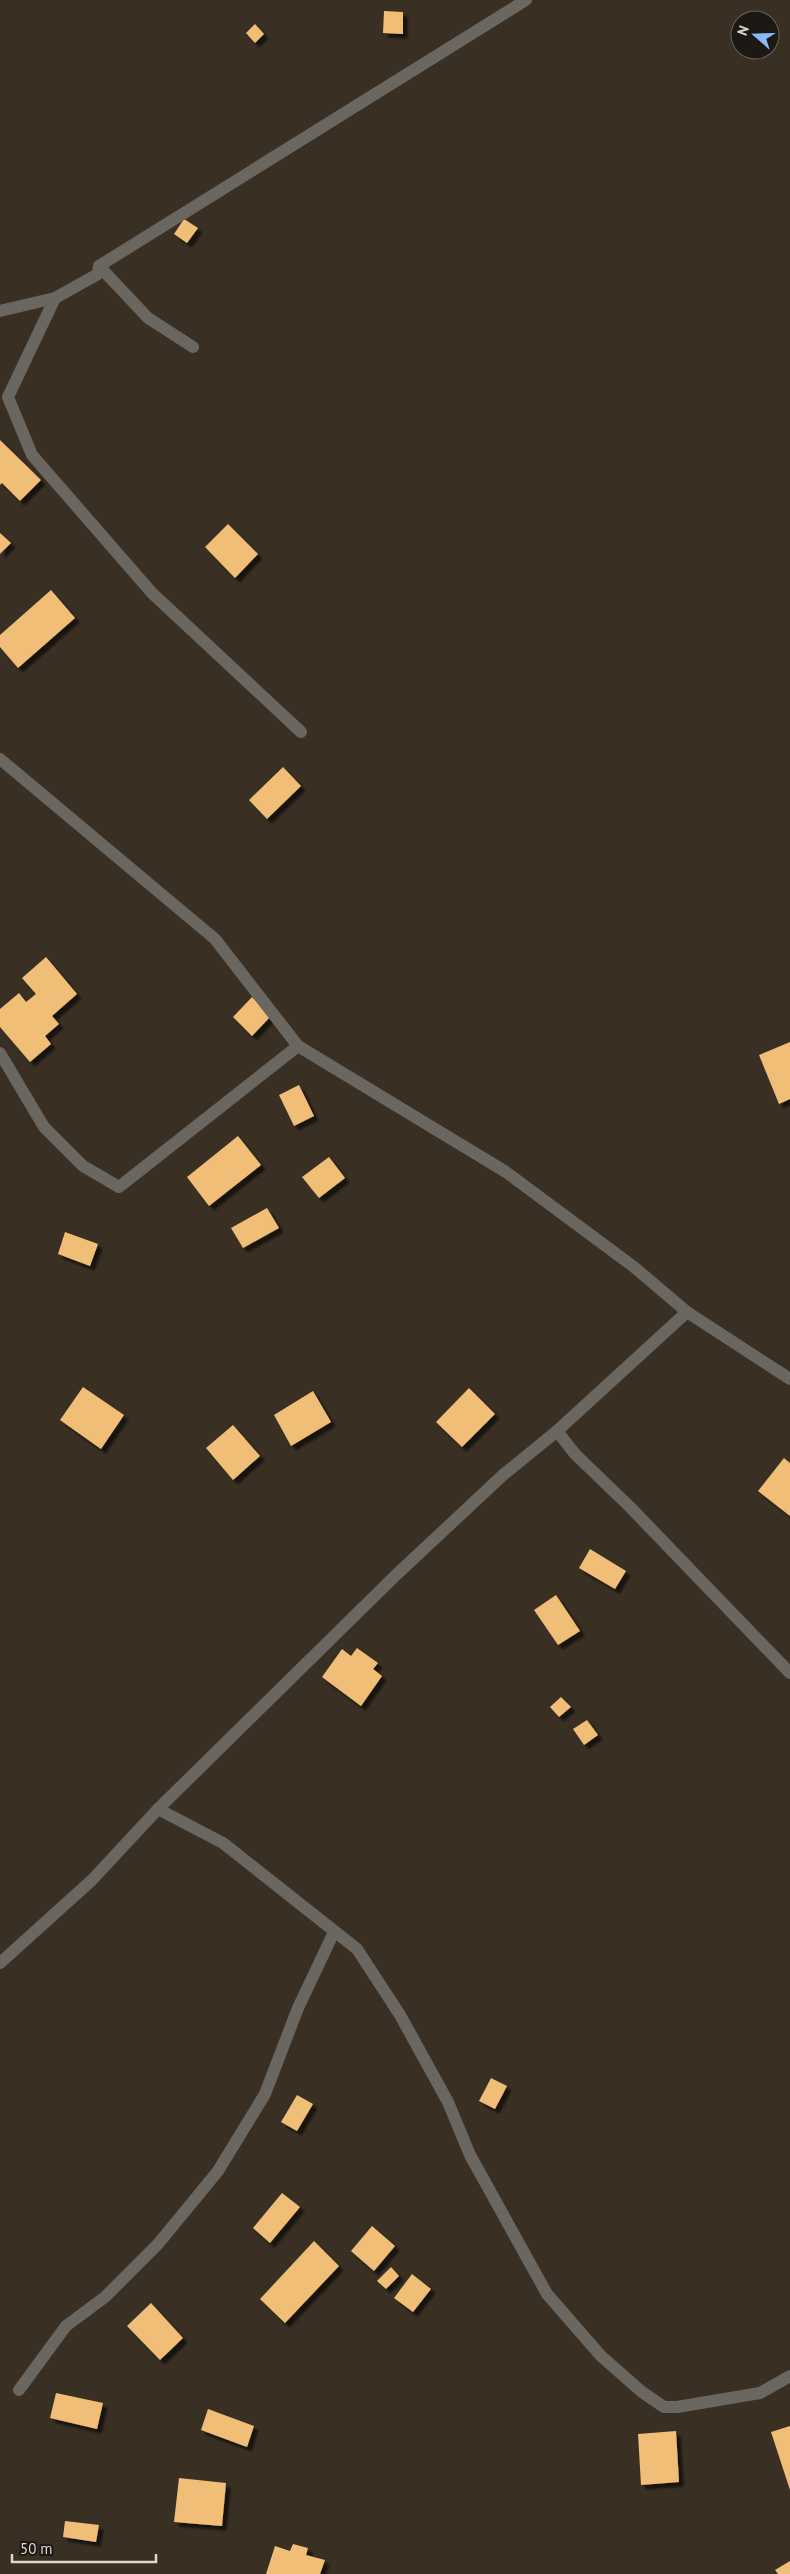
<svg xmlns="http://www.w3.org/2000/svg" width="790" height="2574" viewBox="0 0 790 2574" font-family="'PT Sans',sans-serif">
<defs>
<filter id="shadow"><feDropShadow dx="4.5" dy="4.5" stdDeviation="1" flood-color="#0009"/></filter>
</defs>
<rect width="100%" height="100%" fill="#392f23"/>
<g fill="#f1be78" filter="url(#shadow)">
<polygon points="384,11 403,12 403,34 383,33"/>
<polygon points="255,24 264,34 255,43 246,33"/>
<polygon points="184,219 198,228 187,243 174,234"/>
<polygon points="0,440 41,480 20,501 2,483 0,485"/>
<polygon points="228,524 258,554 235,578 205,547"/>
<polygon points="0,533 11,543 0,554"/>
<polygon points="51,590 75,618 18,668 0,647 0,635"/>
<polygon points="283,767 301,786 267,819 249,800"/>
<polygon points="46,957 77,994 52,1016 59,1024 45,1036 51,1044 30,1062 0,1027 0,1009 19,993 26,1002 36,994 22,978"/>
<polygon points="252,997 271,1016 252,1036 233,1017"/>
<polygon points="790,1042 790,1099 779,1104 759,1055"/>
<polygon points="299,1085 314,1116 294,1126 279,1095"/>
<polygon points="238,1136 261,1165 209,1206 187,1177"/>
<polygon points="329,1157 345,1178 319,1198 302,1177"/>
<polygon points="267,1208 279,1228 243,1248 231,1228"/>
<polygon points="65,1232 98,1244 90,1266 58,1254"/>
<polygon points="83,1387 124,1415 101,1449 60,1420"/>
<polygon points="469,1388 495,1414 462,1447 436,1422"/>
<polygon points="313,1391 331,1422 291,1446 274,1415"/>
<polygon points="233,1425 260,1456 233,1480 206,1448"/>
<polygon points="784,1458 790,1463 790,1516 758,1491"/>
<polygon points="590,1549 626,1571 615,1589 579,1568"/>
<polygon points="556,1595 580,1631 558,1645 534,1610"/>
<polygon points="357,1648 378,1663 373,1669 382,1676 361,1706 322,1677 342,1649 351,1656"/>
<polygon points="561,1697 571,1707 559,1717 550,1707"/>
<polygon points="587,1720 598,1735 584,1745 573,1729"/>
<polygon points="491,2078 507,2086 495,2109 479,2101"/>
<polygon points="297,2095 313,2104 297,2131 281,2122"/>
<polygon points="282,2193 300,2207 270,2243 253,2228"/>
<polygon points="372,2226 395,2246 374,2271 351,2251"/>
<polygon points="314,2241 339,2266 285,2323 260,2299"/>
<polygon points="391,2267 399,2276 386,2289 377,2281"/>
<polygon points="412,2274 431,2289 413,2312 394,2298"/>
<polygon points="151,2303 183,2338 160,2360 127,2326"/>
<polygon points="56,2393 103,2403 97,2429 50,2418"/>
<polygon points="208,2409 254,2426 247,2447 201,2430"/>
<polygon points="790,2426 790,2490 771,2432"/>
<polygon points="676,2431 679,2482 641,2485 638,2434"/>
<polygon points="179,2478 226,2483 222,2526 174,2522"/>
<polygon points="65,2521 99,2525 96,2542 63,2537"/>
<polygon points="293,2544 308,2548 306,2555 325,2560 320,2574 266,2574 275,2546 290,2551"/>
<polygon points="790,2561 790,2574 778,2574 775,2570"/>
</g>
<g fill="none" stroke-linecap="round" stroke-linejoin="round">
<g stroke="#6a6660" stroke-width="12">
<polyline points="99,266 148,318 193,347"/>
<polyline points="55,298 8,397 32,455 152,593 301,732"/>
<polyline points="0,311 55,298 98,274 99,266 526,0"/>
<polyline points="0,759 215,939 298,1046 506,1172 634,1267 687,1312 790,1379"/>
<polyline points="0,1053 44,1127 83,1166 119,1187 298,1046"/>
<polyline points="557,1431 575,1454 630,1507 790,1673"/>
<polyline points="158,1809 223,1843 357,1949 400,2015 448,2102 470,2155 547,2294 601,2356 642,2392 664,2407 677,2407 760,2393 790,2376"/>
<polyline points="0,1963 92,1880 158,1809 396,1575 503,1475 557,1431 687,1312"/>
<polyline points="19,2390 66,2326 105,2297 158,2244 218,2171 265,2094 298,2008 334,1932"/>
</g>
</g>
<g transform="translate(755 35) rotate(290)"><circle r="24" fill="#1c1813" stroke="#6a655f"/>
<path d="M0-4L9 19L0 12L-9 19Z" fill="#87bbfb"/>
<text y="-8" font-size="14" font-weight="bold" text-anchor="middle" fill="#ded8d0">N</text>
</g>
<path d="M12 2554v8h144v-8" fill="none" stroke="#ded8d0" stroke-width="2.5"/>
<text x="20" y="2554" font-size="15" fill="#ded8d0" stroke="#1c1813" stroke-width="4" paint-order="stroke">50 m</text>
</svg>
